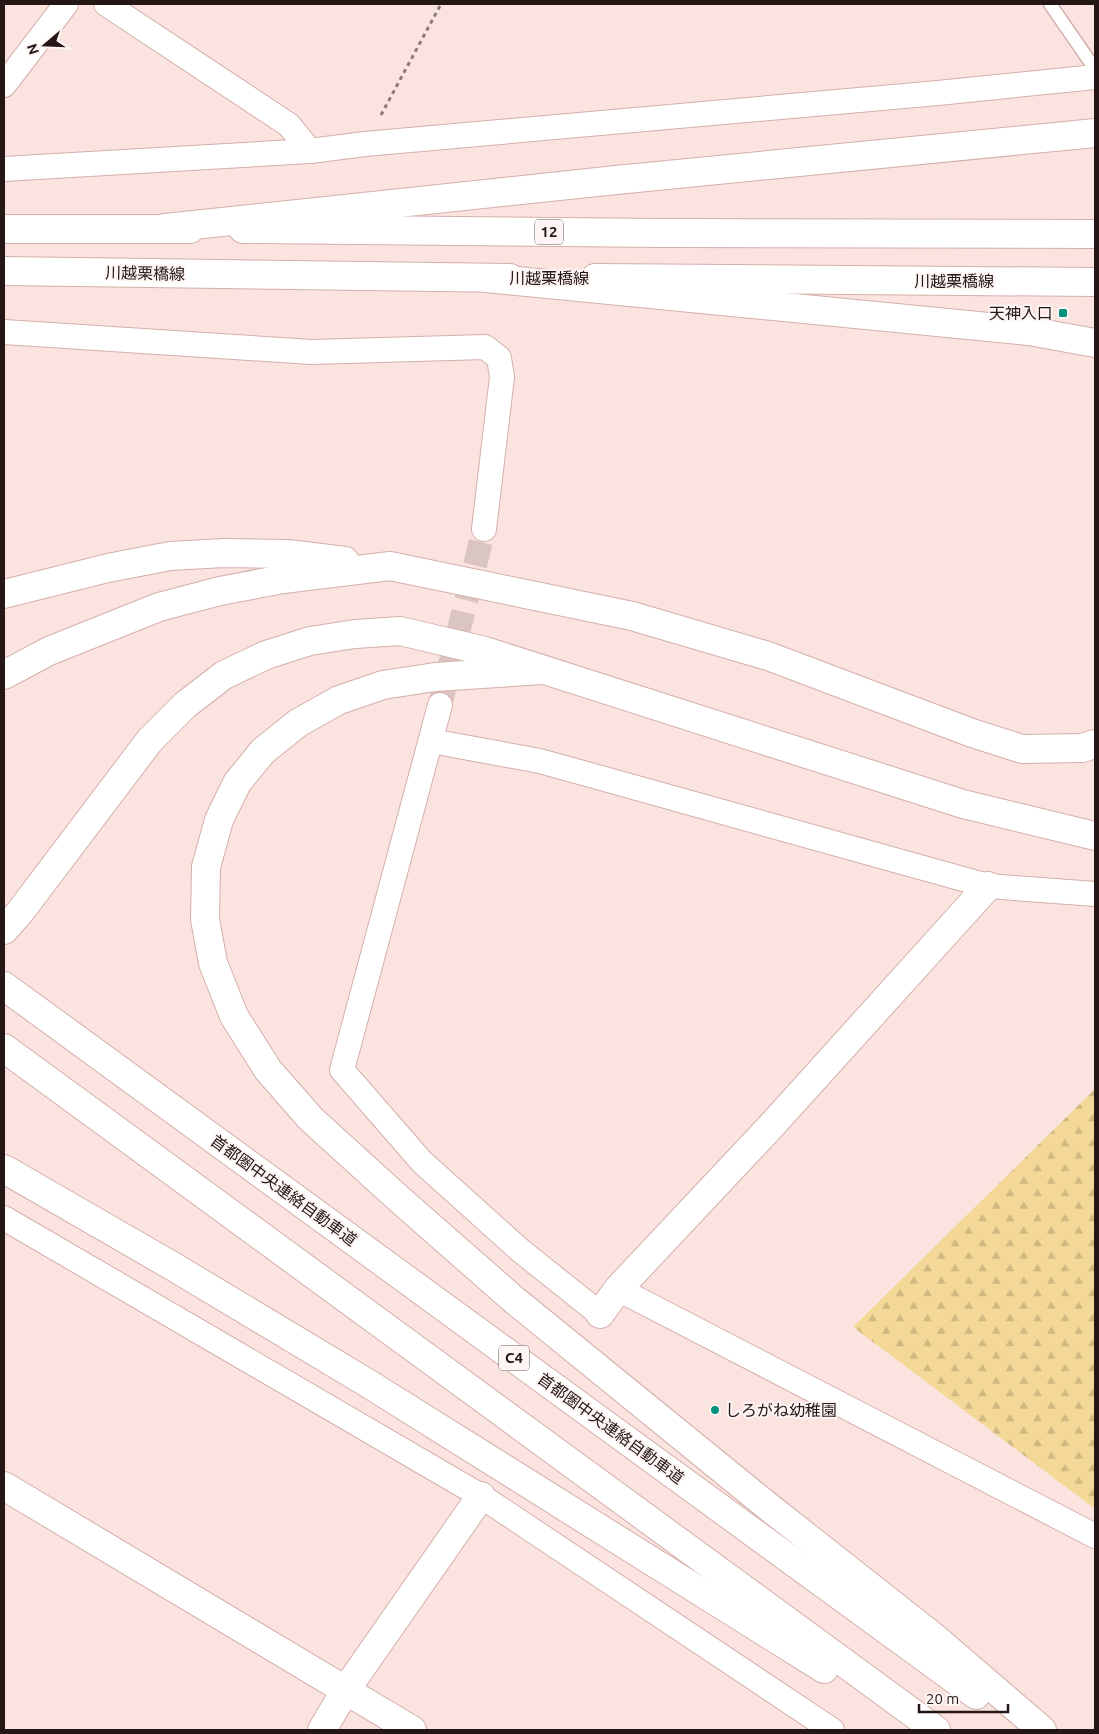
<svg xmlns="http://www.w3.org/2000/svg" width="1099" height="1734" viewBox="0 0 1099 1734" font-family="Ubuntu,'Noto Sans JP',sans-serif">
<defs>
<pattern id="forest-firs" width="22" height="20" patternUnits="userSpaceOnUse" patternTransform="scale(1.25)"><rect width="22" height="20" fill="#f3d897"/><path d="M5 1l3.5 6h-7zM16 11l3.5 6h-7z" fill="#d0b981"/></pattern>
</defs>
<rect width="100%" height="100%" fill="#fbe4e0"/>
<polygon fill="url(#forest-firs)" points="1095,1089 1095,1509 853,1327"/>
<g fill="none" stroke-linecap="round" stroke-linejoin="round">
<polyline stroke="#dbc5c2" stroke-width="24" stroke-dasharray="24 12" stroke-linecap="butt" points="440,705 484,529"/>
<defs>
<polyline id="lane" points="1050,4 1095,69"/>
<g id="street">
<polyline points="106,4 289,125 310,151 365,144 938,93 1095,77"/>
<polyline points="4,85 66,4"/>
<polyline points="4,169 310,151"/>
<polyline points="4,332 312,352 485,347 499,358 502,377 484,529"/>
<polyline points="440,705 342,1070 422,1162 521,1251 600,1314"/>
<polyline points="431,741 540,761 988,886 1095,894"/>
<polyline points="4,1218 481,1496 832,1730"/>
<polyline points="618,1289 1095,1536"/>
</g>
<g id="secondary">
<polyline points="600,1314 618,1289 773,1124 988,886"/>
<polyline points="4,1486 412,1730"/>
<polyline points="322,1730 345,1691 481,1496"/>
</g>
<g id="primary">
<polyline points="4,229 190,229"/>
<polyline points="243,229 661,233 1095,234"/>
<polyline points="4,271 510,278"/>
<polyline points="595,278 1095,282"/>
</g>
<g id="highway">
<polyline points="165,228 616,180 1095,133"/>
<polyline points="486,278 1029,331 1095,343"/>
<polyline points="4,594 108,568 170,556 224,553 288,554 345,561"/>
<polyline points="543,670 435,677 383,685 339,700 298,723 263,751 237,783 219,820 206,867 205,919 213,963 234,1016 268,1070 311,1119 398,1198 513,1299 765,1504 935,1638 1042,1730"/>
<polyline points="4,675 49,651 159,607 220,591 283,579 390,566 632,616 768,656 972,733 1022,749 1082,748 1095,744"/>
<polyline points="4,930 20,912 150,740 185,705 224,675 266,655 310,641 355,634 400,631 485,651 963,804 1095,836"/>
<polyline points="4,986 976,1695"/>
<polyline points="4,1048 936,1730"/>
<polyline points="4,1169 174,1267 369,1384 824,1669"/>
</g>
</defs>
<use href="#lane" stroke="#d4afaa" stroke-width="15"/>
<use href="#street" stroke="#d4afaa" stroke-width="26"/>
<use href="#secondary" stroke="#d4afaa" stroke-width="30"/>
<use href="#primary" stroke="#d4afaa" stroke-width="30"/>
<use href="#highway" stroke="#d4afaa" stroke-width="30"/>
<polyline stroke="#8c7b78" stroke-width="3" stroke-dasharray="4 4" stroke-linecap="butt" points="381,115 441,4"/>
<use href="#lane" stroke="#fff" stroke-width="12"/>
<use href="#street" stroke="#fff" stroke-width="24"/>
<use href="#secondary" stroke="#fff" stroke-width="28"/>
<use href="#primary" stroke="#fff" stroke-width="28"/>
<use href="#highway" stroke="#fff" stroke-width="28"/>
</g>
<g fill="#01917d" stroke="#fdf5f4" stroke-width="2">
<rect x="1058" y="308" width="10" height="10" rx="2.5"/>
<circle cx="715" cy="1410" r="5"/>
</g>
<g text-anchor="middle" stroke-width="4" stroke-linejoin="round" paint-order="stroke">
<g fill="#fdf5f4" stroke="#655a58" stroke-width="1">
<rect x="535" y="219.5" width="28" height="25" rx="4"/>
<rect x="499" y="1345.5" width="30" height="25" rx="4"/>
</g>
<g font-size="15" font-weight="bold" fill="#241715">
<text x="549" y="237">12</text>
<text x="514" y="1363">C4</text>
</g>
<g font-size="16" fill="#241715" stroke="#fdf5f4">
<text transform="translate(145 273) rotate(1)" y="6">川越栗橋線</text>
<text x="549" y="284">川越栗橋線</text>
<text x="954" y="287">川越栗橋線</text>
<text transform="translate(284 1190) rotate(36)" y="6">首都圏中央連絡自動車道</text>
<text transform="translate(611 1428) rotate(36)" y="6">首都圏中央連絡自動車道</text>
</g>
<g font-size="16" fill="#241715" stroke="#fdf5f4" text-anchor="end">
<text x="1053" y="319">天神入口</text>
<text x="725" y="1416" text-anchor="start">しろがね幼稚園</text>
</g>
</g>
<rect width="1099" height="1734" fill="none" stroke="#241715" stroke-width="10"/>
<g transform="translate(45 45) rotate(251)" stroke="#fdf5f4" stroke-width="4" paint-order="stroke">
<path d="M0-4L9 19L0 12L-9 19Z" fill="#241715"/>
<text y="-8" font-size="14" font-weight="bold" text-anchor="middle" fill="#241715">N</text>
</g>
<path d="M919 1704v8h89v-8" fill="none" stroke="#241715" stroke-width="2.5"/>
<text x="926" y="1704" font-size="15" fill="#241715" stroke="#fdf5f4" stroke-width="4" paint-order="stroke">20 m</text>
</svg>
